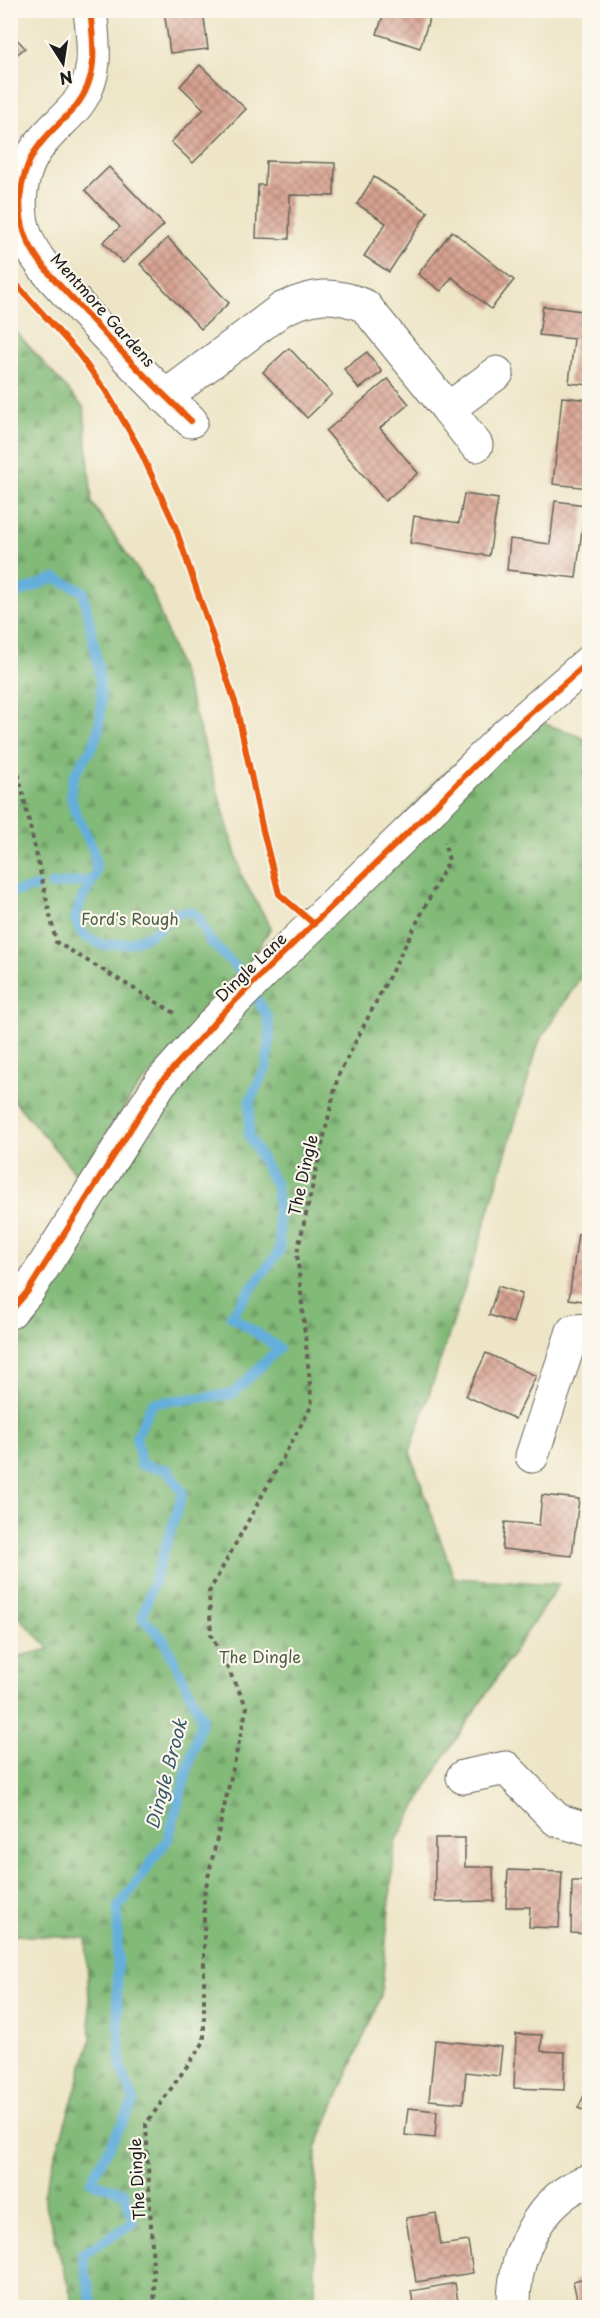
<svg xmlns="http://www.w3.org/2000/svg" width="600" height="2318" viewBox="0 0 600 2318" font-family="'Playpen Sans',sans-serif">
<defs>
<pattern id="forest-firs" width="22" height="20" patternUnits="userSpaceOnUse" patternTransform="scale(1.5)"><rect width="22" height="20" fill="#82ba78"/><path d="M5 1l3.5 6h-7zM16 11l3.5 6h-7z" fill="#709f67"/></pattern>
<pattern id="building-cross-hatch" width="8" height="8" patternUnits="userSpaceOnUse" patternTransform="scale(1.5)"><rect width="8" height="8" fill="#d7a291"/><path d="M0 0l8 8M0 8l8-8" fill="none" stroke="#ae8376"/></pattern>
</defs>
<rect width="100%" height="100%" fill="#fbf7ec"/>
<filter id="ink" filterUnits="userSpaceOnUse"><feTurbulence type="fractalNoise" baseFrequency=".0167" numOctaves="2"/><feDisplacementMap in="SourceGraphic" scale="12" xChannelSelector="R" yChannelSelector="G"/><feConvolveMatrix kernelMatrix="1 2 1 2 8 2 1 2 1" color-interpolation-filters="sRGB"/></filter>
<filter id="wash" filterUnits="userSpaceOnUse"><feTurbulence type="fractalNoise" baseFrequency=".008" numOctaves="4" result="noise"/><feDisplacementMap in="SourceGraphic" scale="24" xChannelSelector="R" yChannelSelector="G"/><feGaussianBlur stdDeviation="1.35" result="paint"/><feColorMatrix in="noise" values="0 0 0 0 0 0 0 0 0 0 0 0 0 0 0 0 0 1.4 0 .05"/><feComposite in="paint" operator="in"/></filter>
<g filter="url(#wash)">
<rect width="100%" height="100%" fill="#ede5c6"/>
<g fill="url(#forest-firs)" stroke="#4f6b4a" stroke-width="1.5">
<polygon points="10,325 84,408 92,503 152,591 191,700 243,879 271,927 243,974 136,1090 78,1176 11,1097"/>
<polygon points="517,713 589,740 589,964 539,1042 480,1241 410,1452 454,1578 559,1584 441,1762 395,1843 381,1996 316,2148 315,2307 74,2307 43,2195 91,2040 86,1938 11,1935 11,1658 50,1649 11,1609 11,1307 22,1284 268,972 435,782"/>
</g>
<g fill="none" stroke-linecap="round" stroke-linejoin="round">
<g stroke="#63aedb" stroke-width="10">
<path d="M10,596L55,578L83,591C91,636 109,691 97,735C91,757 70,769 71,792C71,821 101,844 95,874C93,884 87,890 82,898C79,905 77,913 75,920L82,934L102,945L130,943L150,935L180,912H191L199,918L209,940L243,974L268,1018L270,1038L266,1068L250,1100L249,1136L276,1185L280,1250L231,1316L279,1348L233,1394L152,1403L136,1437L141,1465L168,1470L183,1493L142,1617L164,1640L202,1718L168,1839L118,1908L117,1998L121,2067L134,2101L91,2181L125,2193L133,2223L82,2254L91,2299L95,2308"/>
<polyline points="51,885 93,880"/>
<polyline points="15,892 36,887"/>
</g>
</g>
<g id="blocks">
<g fill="url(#building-cross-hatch)">
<polygon points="164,10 203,10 208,49 170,53"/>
<polygon points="385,10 432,10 420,48 377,34"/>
<polygon points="10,32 25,48 10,60"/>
<polygon points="200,65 246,109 193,163 171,142 204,109 180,86"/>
<polygon points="266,161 335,163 334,196 290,195 289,239 256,238 258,185 265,185"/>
<polygon points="109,167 164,225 123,263 103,242 120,227 85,190"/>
<polygon points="374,177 428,212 389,272 364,256 386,223 357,204"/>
<polygon points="452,231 514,280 491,309 452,277 441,291 418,274"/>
<polygon points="168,238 229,303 201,329 140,264"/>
<polygon points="543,306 590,312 590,385 569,383 574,339 539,335"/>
<polygon points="289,348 332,394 307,418 263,372"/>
<polygon points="367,352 382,372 359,389 344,369"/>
<polygon points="388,379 409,404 380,428 418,473 385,501 326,431"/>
<polygon points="562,397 590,400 590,488 553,484"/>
<polygon points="464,494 498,499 489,556 410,543 414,516 459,523"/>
<polygon points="555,501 585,505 576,578 507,570 510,539 550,544"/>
<polygon points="578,1234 590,1235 590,1302 569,1299"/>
<polygon points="498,1286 522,1294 513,1323 489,1315"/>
<polygon points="486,1353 536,1376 515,1419 466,1396"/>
<polygon points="542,1495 579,1499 572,1556 502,1549 505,1522 539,1525"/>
<polygon points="435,1838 465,1838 465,1867 493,1867 494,1901 435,1902"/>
<polygon points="508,1870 562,1872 559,1928 529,1927 530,1907 506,1907"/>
<polygon points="572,1881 590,1881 590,1934 571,1933"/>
<polygon points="516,2034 542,2035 541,2051 565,2052 564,2090 514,2088"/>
<polygon points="435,2040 502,2047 499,2076 466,2072 463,2103 429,2100"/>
<polygon points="590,2083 590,2113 578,2108"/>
<polygon points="408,2108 437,2111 435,2138 405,2135"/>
<polygon points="436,2213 441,2245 468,2241 473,2273 416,2282 406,2218"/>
<polygon points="590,2277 590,2308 579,2308 573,2281"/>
<polygon points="455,2283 459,2308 414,2308 411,2291"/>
</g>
</g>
</g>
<g filter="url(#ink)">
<use href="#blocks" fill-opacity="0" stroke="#656258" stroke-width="1.5"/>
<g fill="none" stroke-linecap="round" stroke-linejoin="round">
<defs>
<g id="street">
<path d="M90,10C94,45 99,77 76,106C65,119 51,130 41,143C21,167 15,204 25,234C35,262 59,284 79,306C115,346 152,384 191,421"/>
<path d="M165,397L282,309C313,295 334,292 365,306L448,409"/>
<polyline points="476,445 448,409 497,373"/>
<polyline points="532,1456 573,1331 590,1330"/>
<polyline points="463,1777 506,1768 557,1820 590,1830"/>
<path d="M514,2308C513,2256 538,2198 590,2180"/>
</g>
<polyline id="secondary" points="10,1312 28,1291 160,1083 222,1014 264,972 429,812 501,739 590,661"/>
</defs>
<use href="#street" stroke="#656258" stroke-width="35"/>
<use href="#secondary" stroke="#656258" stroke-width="35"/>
<g stroke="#656258" stroke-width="4" stroke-dasharray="4.5 4.5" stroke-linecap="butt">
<polyline points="10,758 18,772 56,942 178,1015"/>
<polyline points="155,2308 146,2124 204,2042 204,1895 247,1707 211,1635 209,1592 312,1405 297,1253 338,1076 449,860 444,842"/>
</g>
<use href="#street" stroke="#fff" stroke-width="33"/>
<use href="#secondary" stroke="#fff" stroke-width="33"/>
<defs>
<g id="cycleway">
<path d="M90,10C94,45 99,77 76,106C65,119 51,130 41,143C21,167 15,204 25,234C35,262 59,284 79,306C115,346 152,384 191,421"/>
<polyline points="10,277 77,352 106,391 138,446 175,526 236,705 263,831 279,894 314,924"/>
<polyline points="10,1312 28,1291 160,1083 222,1014 264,972 429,812 501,739 590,661"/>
</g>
</defs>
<use href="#cycleway" stroke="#fbf7ec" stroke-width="10"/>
<use href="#cycleway" stroke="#e8590c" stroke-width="6"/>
</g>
</g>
<g text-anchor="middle" stroke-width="4.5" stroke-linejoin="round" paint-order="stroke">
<g font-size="16" fill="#1c1c1c" stroke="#fbf7ec">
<text transform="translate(103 310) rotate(48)" y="6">Mentmore Gardens</text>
<text transform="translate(251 967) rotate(-44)" y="6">Dingle Lane</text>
<text transform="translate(303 1175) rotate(-77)" y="6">The Dingle</text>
<text transform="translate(137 2179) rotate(-93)" y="6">The Dingle</text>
</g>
<g font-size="16" fill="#4b5e43" stroke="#fbf7ec">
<text x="130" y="925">Ford's Rough</text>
<text x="260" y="1663">The Dingle</text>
</g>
<g font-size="18" font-style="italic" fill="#385668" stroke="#fbf7ec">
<text transform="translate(167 1774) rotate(-75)" y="6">Dingle Brook</text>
</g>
</g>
<rect width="600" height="2318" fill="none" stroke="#fbf7ec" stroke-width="36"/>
<g transform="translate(63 63) rotate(168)" stroke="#fbf7ec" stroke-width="4.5" paint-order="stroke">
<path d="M0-4.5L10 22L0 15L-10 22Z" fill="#1c1c1c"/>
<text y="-9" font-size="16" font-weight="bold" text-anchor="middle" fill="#1c1c1c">N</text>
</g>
</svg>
